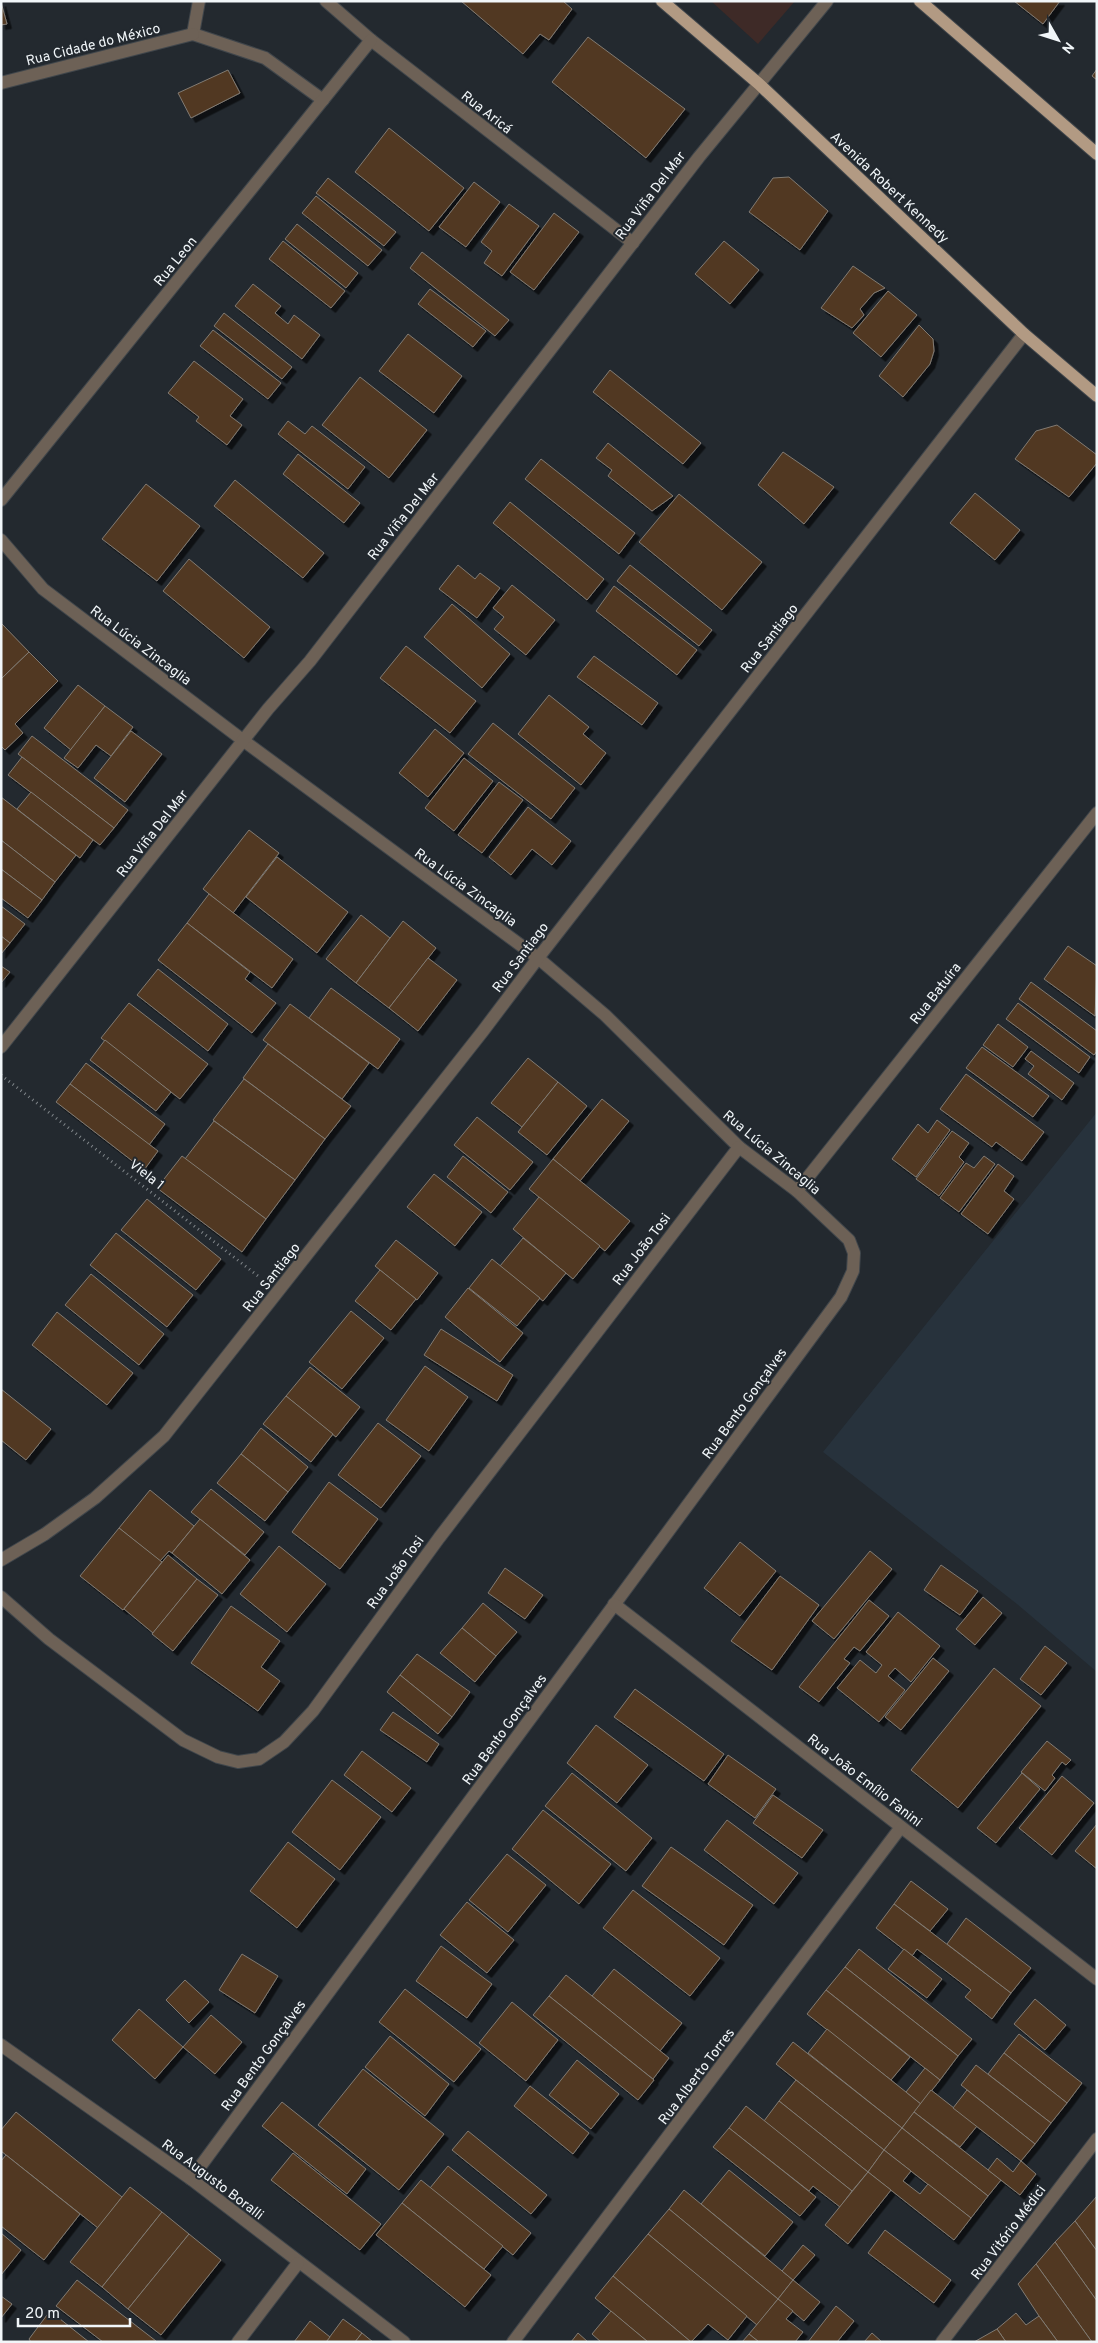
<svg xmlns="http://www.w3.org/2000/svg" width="1098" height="2343" viewBox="0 0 1098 2343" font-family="Overpass,sans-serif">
<defs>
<filter id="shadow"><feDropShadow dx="4.5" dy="4.5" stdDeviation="0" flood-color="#0009"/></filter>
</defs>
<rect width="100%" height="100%" fill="#23292f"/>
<polygon fill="#3e2a27" points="711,1 795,1 758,44"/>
<polygon fill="#27323c" points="1097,1112 1097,1672 1017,1604 823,1452"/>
<g fill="#513920" stroke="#817a73" filter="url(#shadow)">
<polygon points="461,1 563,1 572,9 549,40 540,34 523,54"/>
<polygon points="1014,1 1060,1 1043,24"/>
<polygon points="1,2 7,24 1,25"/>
<polygon points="588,37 685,109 646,158 552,82"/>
<polygon points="1097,69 1097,80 1092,76"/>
<polygon points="228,70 240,93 191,118 178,93"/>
<polygon points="389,128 464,188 429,231 355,172"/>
<polygon points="789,177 828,211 800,250 749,212 773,178"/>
<polygon points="328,178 396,232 384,246 316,193"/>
<polygon points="474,182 500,202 466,247 439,227"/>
<polygon points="316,196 382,250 368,266 302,213"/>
<polygon points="509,204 539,226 502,276 484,263 492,251 481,242"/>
<polygon points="554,213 579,232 534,290 510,272"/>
<polygon points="297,224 358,273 346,288 285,239"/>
<polygon points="283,241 345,291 331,308 269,259"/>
<polygon points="724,241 759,270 730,304 695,274"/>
<polygon points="422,252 509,320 495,336 410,268"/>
<polygon points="853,266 885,288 874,293 860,309 864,315 852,328 821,308"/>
<polygon points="253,284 281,306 275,313 288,324 294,315 320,335 302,359 235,306"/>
<polygon points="430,289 486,331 473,347 418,304"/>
<polygon points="888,291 917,315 881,357 853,333"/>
<polygon points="224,313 292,367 282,379 214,326"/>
<polygon points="919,325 933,339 934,351 930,364 903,397 879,376"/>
<polygon points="213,330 281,383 268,399 200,346"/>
<polygon points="408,334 462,376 434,413 379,371"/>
<polygon points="194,361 243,399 230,416 242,425 227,445 196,421 199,417 168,393"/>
<polygon points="610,370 701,443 683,464 593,392"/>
<polygon points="360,377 427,430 389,478 322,425"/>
<polygon points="288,421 305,434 312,426 365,467 348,489 278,434"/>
<polygon points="1057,425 1097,455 1097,463 1069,497 1015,459 1036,431"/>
<polygon points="608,443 673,496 652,511 608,476 612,470 596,458"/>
<polygon points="783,452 834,487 804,524 758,485"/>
<polygon points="298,454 360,503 344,523 283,474"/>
<polygon points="541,459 635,533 619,554 525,479"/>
<polygon points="235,480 324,553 303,578 214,506"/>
<polygon points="146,484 200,526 157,581 102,539"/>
<polygon points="975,493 1020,530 995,560 950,523"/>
<polygon points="679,494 762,562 722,610 639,542"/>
<polygon points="510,502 604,579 587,600 493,523"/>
<polygon points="189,559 270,627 244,658 163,591"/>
<polygon points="458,565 475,579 480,573 500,588 477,618 439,589"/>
<polygon points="630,565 712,630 699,646 617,581"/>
<polygon points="512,585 555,620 526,655 494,629 504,617 493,608"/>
<polygon points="614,586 697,650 677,675 596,611"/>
<polygon points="452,604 510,654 482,688 424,637"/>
<polygon points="1,623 29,652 1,679"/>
<polygon points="406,646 476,701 450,733 380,678"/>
<polygon points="29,652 58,681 15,724 23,733 5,750 1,746 1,679"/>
<polygon points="594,656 658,703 642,725 577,677"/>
<polygon points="78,685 105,706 71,750 44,728"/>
<polygon points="549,695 589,727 583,734 606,753 581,785 518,734"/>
<polygon points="105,706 133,727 111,756 96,745 78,768 64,758"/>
<polygon points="493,723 575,788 551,819 468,754"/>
<polygon points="435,729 464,753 428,797 399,773"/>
<polygon points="131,731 162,754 125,802 94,778"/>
<polygon points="32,736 128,810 114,828 18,754"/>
<polygon points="22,757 114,828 100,845 8,775"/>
<polygon points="464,758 493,781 454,831 425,808"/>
<polygon points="499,782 523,800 482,853 458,835"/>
<polygon points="31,792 93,840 80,858 17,809"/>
<polygon points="1,797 76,855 55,882 1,840"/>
<polygon points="528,807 571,841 552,865 532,849 511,875 489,857"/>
<polygon points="249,830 279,853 233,913 203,889"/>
<polygon points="1,840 55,882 42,900 1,869"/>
<polygon points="277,857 348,912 317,953 246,897"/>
<polygon points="1,869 42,900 28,918 1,898"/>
<polygon points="209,894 293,959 272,988 187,923"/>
<polygon points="1,906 25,924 10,943 1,936"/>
<polygon points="361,915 390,938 356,983 326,959"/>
<polygon points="403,921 436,948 389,1008 356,983"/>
<polygon points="187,923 250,972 245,979 276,1003 252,1033 158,960"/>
<polygon points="1,936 10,943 1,954"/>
<polygon points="1068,946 1097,966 1095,1016 1044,979"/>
<polygon points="428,958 457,980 418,1031 389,1008"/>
<polygon points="1,966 10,972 1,983"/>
<polygon points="158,969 228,1024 208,1051 137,995"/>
<polygon points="1031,982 1097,1031 1097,1051 1094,1055 1019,999"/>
<polygon points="331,988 400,1039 378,1069 309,1018"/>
<polygon points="129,1003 208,1064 180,1099 101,1038"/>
<polygon points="1018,1003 1090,1057 1079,1073 1006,1019"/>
<polygon points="290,1004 369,1063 342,1099 263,1040"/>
<polygon points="998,1024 1028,1047 1013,1067 983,1045"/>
<polygon points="105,1040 171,1092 156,1111 90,1060"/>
<polygon points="268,1044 351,1106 325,1139 243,1078"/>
<polygon points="982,1047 1049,1096 1033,1117 966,1068"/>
<polygon points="1031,1051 1074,1083 1062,1100 1028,1074 1034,1066 1025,1059"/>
<polygon points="528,1058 558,1082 522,1127 491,1103"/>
<polygon points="86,1063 165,1124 149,1145 70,1084"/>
<polygon points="966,1074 1044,1132 1022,1161 996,1142 992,1147 940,1109"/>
<polygon points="244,1079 325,1139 295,1180 213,1120"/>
<polygon points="558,1082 587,1106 547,1155 518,1132"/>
<polygon points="70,1084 158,1151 144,1170 56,1102"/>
<polygon points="602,1099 629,1121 580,1181 553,1159"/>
<polygon points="477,1117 533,1162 510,1190 454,1145"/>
<polygon points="937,1120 950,1130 916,1177 892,1159 918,1124 928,1133"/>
<polygon points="214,1121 295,1180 266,1219 185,1159"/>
<polygon points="952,1131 969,1143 959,1157 964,1162 939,1196 916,1179"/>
<polygon points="182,1156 266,1219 242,1252 157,1188"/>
<polygon points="463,1156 508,1192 491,1213 447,1177"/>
<polygon points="984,1156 995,1164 959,1212 940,1198 966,1163 974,1168"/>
<polygon points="553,1159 630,1221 605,1251 529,1189"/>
<polygon points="998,1164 1014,1176 1004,1191 1014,1199 988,1234 961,1214"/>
<polygon points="434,1174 482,1212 455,1246 407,1207"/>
<polygon points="539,1197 600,1246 573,1279 513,1229"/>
<polygon points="147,1199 221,1259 196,1290 121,1230"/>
<polygon points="116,1233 193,1295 167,1327 90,1265"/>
<polygon points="523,1238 566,1273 543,1301 500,1266"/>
<polygon points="396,1240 438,1273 417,1300 375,1266"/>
<polygon points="492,1259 540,1298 517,1326 469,1288"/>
<polygon points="380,1270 416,1299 391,1330 355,1301"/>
<polygon points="91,1274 164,1334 139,1365 65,1305"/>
<polygon points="468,1288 523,1333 500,1362 445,1317"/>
<polygon points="351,1311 384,1338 342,1389 309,1362"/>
<polygon points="57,1312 133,1373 107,1405 32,1345"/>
<polygon points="441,1329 513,1375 497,1401 424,1355"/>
<polygon points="425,1366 468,1397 429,1451 386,1420"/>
<polygon points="310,1367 360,1407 336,1437 286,1396"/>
<polygon points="1,1389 51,1429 26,1460 1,1440"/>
<polygon points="286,1396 333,1434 311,1462 263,1424"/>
<polygon points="378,1423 421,1456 381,1508 338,1475"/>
<polygon points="261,1428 308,1467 288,1492 241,1454"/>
<polygon points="241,1454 288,1492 265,1521 217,1483"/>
<polygon points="329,1482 378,1519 340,1569 292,1532"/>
<polygon points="211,1489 264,1532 245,1555 191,1512"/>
<polygon points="150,1490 194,1526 172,1553 169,1551 160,1561 119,1528"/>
<polygon points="200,1519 250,1560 222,1594 172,1553"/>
<polygon points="119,1528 162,1562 123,1610 80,1576"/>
<polygon points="740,1542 776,1571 740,1616 704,1588"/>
<polygon points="279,1546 326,1584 287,1632 240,1594"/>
<polygon points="870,1551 892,1569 834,1639 812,1621"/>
<polygon points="168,1555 197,1579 153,1633 124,1609"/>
<polygon points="941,1565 978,1591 960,1615 924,1590"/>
<polygon points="505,1568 543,1595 525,1619 488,1593"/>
<polygon points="780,1576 819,1605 772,1670 731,1641"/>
<polygon points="197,1579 218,1595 173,1651 152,1634"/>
<polygon points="983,1597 1002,1613 975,1645 956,1629"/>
<polygon points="869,1600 889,1616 860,1651 854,1647 844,1659 850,1663 819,1702 799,1687"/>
<polygon points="483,1603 517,1632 496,1656 462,1628"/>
<polygon points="231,1606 280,1641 261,1667 280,1681 258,1711 191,1663"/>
<polygon points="898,1612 940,1646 911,1682 895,1668 888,1676 905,1690 879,1722 837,1688 860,1660 876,1673 882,1665 866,1652"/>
<polygon points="462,1628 496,1656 475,1682 440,1653"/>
<polygon points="1045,1646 1067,1663 1041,1695 1020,1679"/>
<polygon points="417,1654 470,1692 452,1717 400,1675"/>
<polygon points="933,1658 949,1671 901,1730 885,1717"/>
<polygon points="994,1668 1041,1706 958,1808 911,1770"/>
<polygon points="400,1675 452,1717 438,1734 387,1692"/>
<polygon points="635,1689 724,1754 704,1781 614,1717"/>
<polygon points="393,1712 439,1744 427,1762 380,1730"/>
<polygon points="596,1725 648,1765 617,1803 567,1763"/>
<polygon points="1047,1741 1071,1760 1066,1765 1062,1762 1052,1775 1055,1778 1045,1791 1021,1772"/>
<polygon points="362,1751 411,1788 392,1812 344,1775"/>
<polygon points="728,1755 776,1789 755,1818 708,1784"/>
<polygon points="572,1773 652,1838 626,1871 545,1806"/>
<polygon points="1022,1773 1040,1789 996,1843 977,1828"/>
<polygon points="1062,1776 1094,1803 1052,1855 1019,1828"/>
<polygon points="332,1780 381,1817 340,1870 292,1832"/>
<polygon points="773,1795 823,1830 802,1858 753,1823"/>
<polygon points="543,1810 611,1864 579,1904 512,1849"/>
<polygon points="727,1820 798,1873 774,1904 704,1850"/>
<polygon points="1097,1824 1097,1869 1075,1851"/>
<polygon points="288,1842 335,1879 297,1928 250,1891"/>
<polygon points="671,1847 753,1905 724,1945 642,1886"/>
<polygon points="507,1854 546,1885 508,1932 469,1900"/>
<polygon points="911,1881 948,1909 930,1931 894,1904"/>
<polygon points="633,1890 720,1958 690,1996 603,1928"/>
<polygon points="467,1902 514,1940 487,1973 440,1935"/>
<polygon points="894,1904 1011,1993 992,2019 965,1997 971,1990 917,1949 912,1956 876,1928"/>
<polygon points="966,1918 1031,1968 1011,1993 947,1944"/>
<polygon points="441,1946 492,1984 467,2018 416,1981"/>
<polygon points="859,1949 972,2039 958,2056 845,1967"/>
<polygon points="904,1949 942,1979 927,1998 888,1969"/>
<polygon points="242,1954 278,1976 255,2013 219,1990"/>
<polygon points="845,1967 958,2056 940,2080 826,1990"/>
<polygon points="614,1969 682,2023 660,2051 592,1996"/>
<polygon points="566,1975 669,2058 653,2079 549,1996"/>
<polygon points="185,1980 209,2002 189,2023 166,2000"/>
<polygon points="405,1989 481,2049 454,2082 379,2022"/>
<polygon points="826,1990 910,2057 891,2080 807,2014"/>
<polygon points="549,1996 654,2080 638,2100 533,2015"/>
<polygon points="1035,1999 1066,2025 1045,2050 1014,2024"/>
<polygon points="512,2002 558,2040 526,2081 479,2043"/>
<polygon points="139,2009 183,2047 155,2079 112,2040"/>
<polygon points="211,2015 242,2042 215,2074 183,2047"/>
<polygon points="827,2029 921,2104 902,2128 808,2053"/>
<polygon points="1019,2034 1082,2083 1067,2103 1004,2053"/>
<polygon points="390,2036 449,2084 425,2116 365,2067"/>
<polygon points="793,2042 902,2128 884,2150 776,2064"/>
<polygon points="1004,2053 1067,2103 1051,2123 988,2074"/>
<polygon points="577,2060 619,2094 591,2129 549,2095"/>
<polygon points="976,2065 1051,2123 1035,2144 961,2085"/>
<polygon points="925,2068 940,2080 921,2104 906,2092"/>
<polygon points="363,2069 444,2134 399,2190 318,2125"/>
<polygon points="796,2080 884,2150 868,2172 779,2101"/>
<polygon points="530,2086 589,2133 573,2154 514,2106"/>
<polygon points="931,2090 977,2126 960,2147 914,2112"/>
<polygon points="967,2090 1035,2144 1021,2161 953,2108"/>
<polygon points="779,2101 868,2172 852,2191 764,2121"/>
<polygon points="282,2102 366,2169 347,2194 262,2126"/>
<polygon points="746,2106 852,2191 840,2207 813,2186 809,2191 729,2128"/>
<polygon points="16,2112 122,2197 98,2228 1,2151 1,2130"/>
<polygon points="914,2112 1001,2180 988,2196 902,2128"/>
<polygon points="729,2128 816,2197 800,2216 713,2147"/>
<polygon points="902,2128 988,2196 971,2218 884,2150"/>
<polygon points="468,2131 547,2195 531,2214 452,2150"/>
<polygon points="884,2150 911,2171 903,2181 920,2194 928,2184 971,2218 954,2240 868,2172"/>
<polygon points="293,2153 381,2224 360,2250 271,2180"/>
<polygon points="6,2155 80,2214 44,2260 1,2226 1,2161"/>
<polygon points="997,2158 1013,2172 1021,2161 1036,2174 1020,2195 988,2170"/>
<polygon points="448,2166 531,2233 513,2255 430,2188"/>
<polygon points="729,2170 793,2222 765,2256 701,2204"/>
<polygon points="868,2172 891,2190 848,2244 825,2225"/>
<polygon points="421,2180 503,2246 484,2269 402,2203"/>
<polygon points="130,2187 162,2212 102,2287 70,2262"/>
<polygon points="684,2190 793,2280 778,2299 669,2209"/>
<polygon points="1097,2196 1097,2251 1075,2221"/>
<polygon points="402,2203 491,2275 465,2307 376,2235"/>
<polygon points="669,2209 778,2299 757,2325 648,2234"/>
<polygon points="162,2212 189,2234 128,2309 102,2287"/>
<polygon points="1075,2221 1097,2251 1097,2301 1055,2242"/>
<polygon points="885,2230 951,2280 934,2303 868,2253"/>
<polygon points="1,2233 21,2250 1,2275"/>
<polygon points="189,2234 221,2260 161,2335 128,2309"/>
<polygon points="648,2234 747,2316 728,2340 708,2324 691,2342 613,2276"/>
<polygon points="1055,2242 1097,2301 1097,2342 1092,2342 1036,2264"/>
<polygon points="803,2245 815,2255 793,2280 782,2271"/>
<polygon points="1036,2264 1092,2342 1058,2342 1039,2316 1018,2284"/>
<polygon points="613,2276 691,2342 648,2342 595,2298"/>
<polygon points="77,2280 156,2341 103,2342 56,2306"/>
<polygon points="793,2280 820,2302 804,2321 778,2299"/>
<polygon points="1,2296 12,2304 1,2318"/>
<polygon points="778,2299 793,2311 786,2319 803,2332 795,2342 759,2342 749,2334"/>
<polygon points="836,2306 854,2321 837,2342 808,2342"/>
<polygon points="50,2311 89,2342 31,2342 29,2339"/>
<polygon points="611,2311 648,2342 601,2342 592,2334"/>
<polygon points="1016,2313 1026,2325 1039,2316 1058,2342 1006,2342 997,2329"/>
<polygon points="343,2319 362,2333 355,2342 326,2342"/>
<polygon points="310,2321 330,2337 326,2342 294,2342"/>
<polygon points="997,2329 1006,2342 974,2342"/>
<polygon points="362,2333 373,2342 355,2342"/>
<polygon points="578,2333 588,2342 571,2342"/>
<polygon points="872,2333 882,2342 864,2342"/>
<polygon points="749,2334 759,2342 742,2342"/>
</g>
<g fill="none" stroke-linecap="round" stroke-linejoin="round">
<defs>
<g id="street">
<polyline points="326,1 371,40 633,243"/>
<polyline points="193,34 265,58 323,100"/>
<polyline points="193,34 199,1"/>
<polyline points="1,83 193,34"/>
<polyline points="1,500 371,40"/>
<polyline points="1,540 43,589 244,741 538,958 605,1015 739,1147 797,1191 849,1240 854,1253 853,1271 841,1297 191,2179"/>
<polyline points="1,1047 268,709 310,661 699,157 827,1"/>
<polyline points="797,1191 1097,813"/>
<polyline points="1,1560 45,1534 95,1498 164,1436 483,1031 538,958 1024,334"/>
<polyline points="1,1597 49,1639 183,1740 218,1757 238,1762 259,1759 284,1742 313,1711 439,1538 739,1147"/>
<polyline points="614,1604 1097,1979"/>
<polyline points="1,2045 191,2179 404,2342"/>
<polyline points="238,2342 298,2263"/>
<polyline points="513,2342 901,1827"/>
<polyline points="942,2342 1097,2139"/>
</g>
<g id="primary">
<polyline points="662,1 759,84 1024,334 1097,396"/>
<polyline points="920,1 1097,154"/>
</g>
</defs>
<use href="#street" stroke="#40464b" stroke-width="14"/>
<use href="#primary" stroke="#40464b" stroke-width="14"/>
<polyline stroke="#80868a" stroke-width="3" stroke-dasharray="1 4" stroke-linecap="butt" points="1,1075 258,1276"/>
<use href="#street" stroke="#6d6156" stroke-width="12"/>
<use href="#primary" stroke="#b29a83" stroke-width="12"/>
</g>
<g text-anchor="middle" stroke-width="4" stroke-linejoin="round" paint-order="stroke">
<g font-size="14" fill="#f1f6f9" stroke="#23292f">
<text transform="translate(93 44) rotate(-14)" y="5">Rua Cidade do México</text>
<text transform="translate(487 112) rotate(38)" y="5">Rua Aricá</text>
<text transform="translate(890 187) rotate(43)" y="5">Avenida Robert Kennedy</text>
<text transform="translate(650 195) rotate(-53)" y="5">Rua Viña Del Mar</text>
<text transform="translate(175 261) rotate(-51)" y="5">Rua Leon</text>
<text transform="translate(403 516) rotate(-52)" y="5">Rua Viña Del Mar</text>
<text transform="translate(769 638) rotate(-52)" y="5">Rua Santiago</text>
<text transform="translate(141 645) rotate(37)" y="5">Rua Lúcia Zincaglia</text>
<text transform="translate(152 833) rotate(-52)" y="5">Rua Viña Del Mar</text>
<text transform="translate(466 887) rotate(36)" y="5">Rua Lúcia Zincaglia</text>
<text transform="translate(520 957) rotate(-53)" y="5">Rua Santiago</text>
<text transform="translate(935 993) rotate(-52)" y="5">Rua Batuíra</text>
<text transform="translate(772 1152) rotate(40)" y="5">Rua Lúcia Zincaglia</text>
<text transform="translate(147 1174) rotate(38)" y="5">Viela 1</text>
<text transform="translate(641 1249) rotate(-53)" y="5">Rua João Tosi</text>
<text transform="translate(271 1277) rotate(-52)" y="5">Rua Santiago</text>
<text transform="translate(744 1403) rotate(-54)" y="5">Rua Bento Gonçalves</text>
<text transform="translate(395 1572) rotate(-54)" y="5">Rua João Tosi</text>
<text transform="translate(504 1729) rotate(-54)" y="5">Rua Bento Gonçalves</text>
<text transform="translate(865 1780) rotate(38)" y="5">Rua João Emílio Fanini</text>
<text transform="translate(263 2055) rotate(-54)" y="5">Rua Bento Gonçalves</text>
<text transform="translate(696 2076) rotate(-53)" y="5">Rua Alberto Torres</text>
<text transform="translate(213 2179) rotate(37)" y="5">Rua Augusto Boralli</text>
<text transform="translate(1008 2232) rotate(-53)" y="5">Rua Vitório Médici</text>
</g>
</g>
<rect width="1098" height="2343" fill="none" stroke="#f1f6f9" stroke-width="5"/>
<g transform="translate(1058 40) rotate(129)" stroke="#23292f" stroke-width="4" paint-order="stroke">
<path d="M0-4L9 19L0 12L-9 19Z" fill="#f1f6f9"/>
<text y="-8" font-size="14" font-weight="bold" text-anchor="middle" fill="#f1f6f9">N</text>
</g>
<path d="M18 2318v8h112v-8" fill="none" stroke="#f1f6f9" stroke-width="2.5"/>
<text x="25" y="2318" font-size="15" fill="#f1f6f9" stroke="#23292f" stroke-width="4" paint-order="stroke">20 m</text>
</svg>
